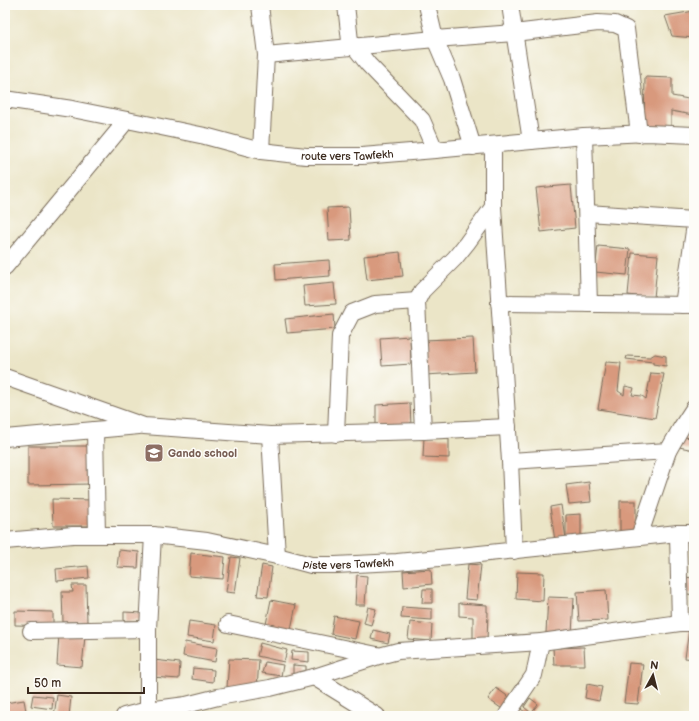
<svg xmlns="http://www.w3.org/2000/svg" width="699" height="721" viewBox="0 0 699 721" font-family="'Balsamiq Sans',sans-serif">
<rect width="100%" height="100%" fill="#fdfcf7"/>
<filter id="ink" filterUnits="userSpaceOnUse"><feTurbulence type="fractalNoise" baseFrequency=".025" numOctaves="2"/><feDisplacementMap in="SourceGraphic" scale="8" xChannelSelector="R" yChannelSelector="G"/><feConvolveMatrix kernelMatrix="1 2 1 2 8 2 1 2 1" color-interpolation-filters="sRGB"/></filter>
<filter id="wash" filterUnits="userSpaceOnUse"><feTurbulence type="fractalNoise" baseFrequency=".012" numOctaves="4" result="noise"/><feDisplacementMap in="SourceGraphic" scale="16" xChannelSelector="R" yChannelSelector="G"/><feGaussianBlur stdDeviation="0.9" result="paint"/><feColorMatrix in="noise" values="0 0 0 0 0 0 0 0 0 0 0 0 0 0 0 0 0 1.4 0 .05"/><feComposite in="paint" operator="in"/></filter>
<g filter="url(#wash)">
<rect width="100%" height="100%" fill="#ebe5c7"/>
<g id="blocks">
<g fill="#d8997d">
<polygon points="694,11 694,38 672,36 665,16"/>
<polygon points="645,77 672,78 672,96 694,100 693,115 671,111 671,126 644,126"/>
<polygon points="571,185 575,228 541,232 536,188"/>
<polygon points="349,207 351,240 329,241 327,208"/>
<polygon points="598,246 630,249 627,275 595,272"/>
<polygon points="400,252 403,276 367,280 364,256"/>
<polygon points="632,253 658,255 654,298 628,295"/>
<polygon points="329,260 330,276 276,280 275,264"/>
<polygon points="334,283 336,304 305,306 303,286"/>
<polygon points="334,314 335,329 287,333 285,319"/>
<polygon points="410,336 411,364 382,366 380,338"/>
<polygon points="473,338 475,372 425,375 424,340"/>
<polygon points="655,354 666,356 666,366 653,364 653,362 626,359 627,356 650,357"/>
<polygon points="606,362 621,363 618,391 624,395 625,386 634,388 632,395 642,396 646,399 651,373 664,374 655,418 598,409"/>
<polygon points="410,403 411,425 376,427 376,405"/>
<polygon points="681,436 694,439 694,450 679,447"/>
<polygon points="424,437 449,438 449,458 423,457"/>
<polygon points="28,446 92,446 92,484 28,485"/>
<polygon points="589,482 591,502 569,504 566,485"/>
<polygon points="52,499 91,500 91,526 53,526"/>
<rect x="620" y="501" width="16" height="35"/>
<polygon points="561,505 566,539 555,541 550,507"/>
<polygon points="581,514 581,537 566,537 566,515"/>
<polygon points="119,550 139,552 138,568 117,567"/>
<polygon points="191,553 225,557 223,579 189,576"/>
<polygon points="231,557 240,558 235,593 226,592"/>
<polygon points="468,564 481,565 477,600 465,599"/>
<polygon points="262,565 272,567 268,597 257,596"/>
<polygon points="88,566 89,578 57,581 56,569"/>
<polygon points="431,569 432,584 404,587 403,571"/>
<polygon points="517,572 544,573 543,601 516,599"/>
<polygon points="357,575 367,576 365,605 355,605"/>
<polygon points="684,577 694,578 694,595 682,593"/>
<polygon points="72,585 86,585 87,622 63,622 62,592 73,592"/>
<polygon points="423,589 432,589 432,603 422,603"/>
<polygon points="606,590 608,620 579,621 577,592"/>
<polygon points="548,597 574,598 572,634 546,633"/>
<polygon points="271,600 296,605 290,634 265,629"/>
<polygon points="459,603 487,605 487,612 488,612 487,642 473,642 473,617 459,616"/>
<polygon points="368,607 376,609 371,625 364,623"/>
<polygon points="402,607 432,609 432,620 401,618"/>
<polygon points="15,611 53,612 53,626 15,625"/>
<polygon points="124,612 143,613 142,621 124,621"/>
<polygon points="334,616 359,621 355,639 331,634"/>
<polygon points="189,621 216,625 214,641 187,637"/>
<polygon points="410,622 432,624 431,641 408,639"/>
<polygon points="689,629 694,630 694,659 685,658"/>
<polygon points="373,630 390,634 388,643 371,639"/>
<polygon points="59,634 85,636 82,667 57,665"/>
<polygon points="185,642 217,648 215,662 183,656"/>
<polygon points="260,643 287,650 284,662 257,656"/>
<polygon points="584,647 585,665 554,665 553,648"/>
<polygon points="292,651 309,652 309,662 291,660"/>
<polygon points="229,659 259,660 257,689 227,687"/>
<polygon points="154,660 180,663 179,679 152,677"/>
<polygon points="265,662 283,665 281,676 262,673"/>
<polygon points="629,663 643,664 638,704 624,703"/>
<polygon points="293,665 306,666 306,675 293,675"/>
<polygon points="193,668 214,670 213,682 192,679"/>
<polygon points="587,684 602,687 599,701 585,698"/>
<polygon points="496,688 513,700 505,711 488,699"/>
<polygon points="33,695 53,697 52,709 31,706"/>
<polygon points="57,695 71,697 69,716 54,716"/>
<polygon points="530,698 538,704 531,713 524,707"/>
<polygon points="24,700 27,716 7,716 5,703"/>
<polygon points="521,709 530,716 518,716 516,715"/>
</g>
</g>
</g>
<g filter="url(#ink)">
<use href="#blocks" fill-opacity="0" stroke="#796b59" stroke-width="1"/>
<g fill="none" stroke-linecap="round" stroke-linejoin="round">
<defs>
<g id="minor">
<polyline points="260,5 266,55 261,151"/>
<polyline points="346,5 350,41 368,64 422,120 435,150"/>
<polyline points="427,5 435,39 452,79 473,147"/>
<polyline points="510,5 531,141"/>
<polyline points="266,55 435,39 514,33 598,23 615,24 626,29 639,134"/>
<path id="s1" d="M5,99L72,109L127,120L205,136L261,151L306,156H362L435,150L584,136L647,133L694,135"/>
<polyline points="584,136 589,304"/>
<polyline points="493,145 493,207 510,461 514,551"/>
<polyline points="587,213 694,220"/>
<polyline points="5,267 30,237 127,120"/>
<polyline points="499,303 694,305"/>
<polyline points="683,305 694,231"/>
<polyline points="5,377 144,426 270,435 423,431 508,427"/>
<polyline points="95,430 97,535"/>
<polyline points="423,431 417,301 422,291 455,258 467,243 493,207"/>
<polyline points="336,434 340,336 352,313 375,304 417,301"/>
<polyline points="270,435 277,556"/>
<polyline points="5,438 139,426"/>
<polyline points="510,461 668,451"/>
<polyline points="678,533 680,623"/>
<polyline points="639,537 668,451 681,428 694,408"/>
<path id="s2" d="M5,541L73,535H153L207,541L277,556L311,565H335L397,562L460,556L678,533H694"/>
<polyline points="228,624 377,655"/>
<polyline points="31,631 148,629"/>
<polyline points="314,677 377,716"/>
<polyline points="148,710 148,629 153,535"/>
<polyline points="124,716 148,710 186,705 218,697 270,688 314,677 379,656 398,651 541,642 680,623 694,623"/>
<polyline points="506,716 534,675 541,642"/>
</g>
</defs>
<use href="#minor" stroke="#796b59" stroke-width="18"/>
<use href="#minor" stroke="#fff" stroke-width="16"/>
</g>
</g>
<defs>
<symbol id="school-square" viewBox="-11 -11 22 22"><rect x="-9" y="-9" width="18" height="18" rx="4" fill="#8d6e63" stroke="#fdfcf7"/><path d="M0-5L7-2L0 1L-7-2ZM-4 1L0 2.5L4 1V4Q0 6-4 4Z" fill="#fff"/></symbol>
</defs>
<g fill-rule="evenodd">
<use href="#school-square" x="143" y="442" width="22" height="22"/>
</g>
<g text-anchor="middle" stroke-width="3" stroke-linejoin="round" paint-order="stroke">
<g font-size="11" fill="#3b2a1e" stroke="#fdfcf7">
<text dy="4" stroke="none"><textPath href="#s1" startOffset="348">route vers Tawfekh</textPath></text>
<text dy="4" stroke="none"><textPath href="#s2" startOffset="347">piste vers Tawfekh</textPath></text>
</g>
<g font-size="11" font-weight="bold" fill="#785e54" stroke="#fdfcf7" text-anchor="start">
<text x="168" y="457">Gando school</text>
</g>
</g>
<rect width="699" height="721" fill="none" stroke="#fdfcf7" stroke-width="20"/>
<g transform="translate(653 675) rotate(7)" stroke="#fdfcf7" stroke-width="3" paint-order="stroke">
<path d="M0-3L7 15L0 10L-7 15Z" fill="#3b2a1e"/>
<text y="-6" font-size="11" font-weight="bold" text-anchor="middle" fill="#3b2a1e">N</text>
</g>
<path d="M28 687v6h116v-6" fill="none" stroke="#3b2a1e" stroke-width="2"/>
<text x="34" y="687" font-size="12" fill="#3b2a1e" stroke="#fdfcf7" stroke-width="3" paint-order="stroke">50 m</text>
</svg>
